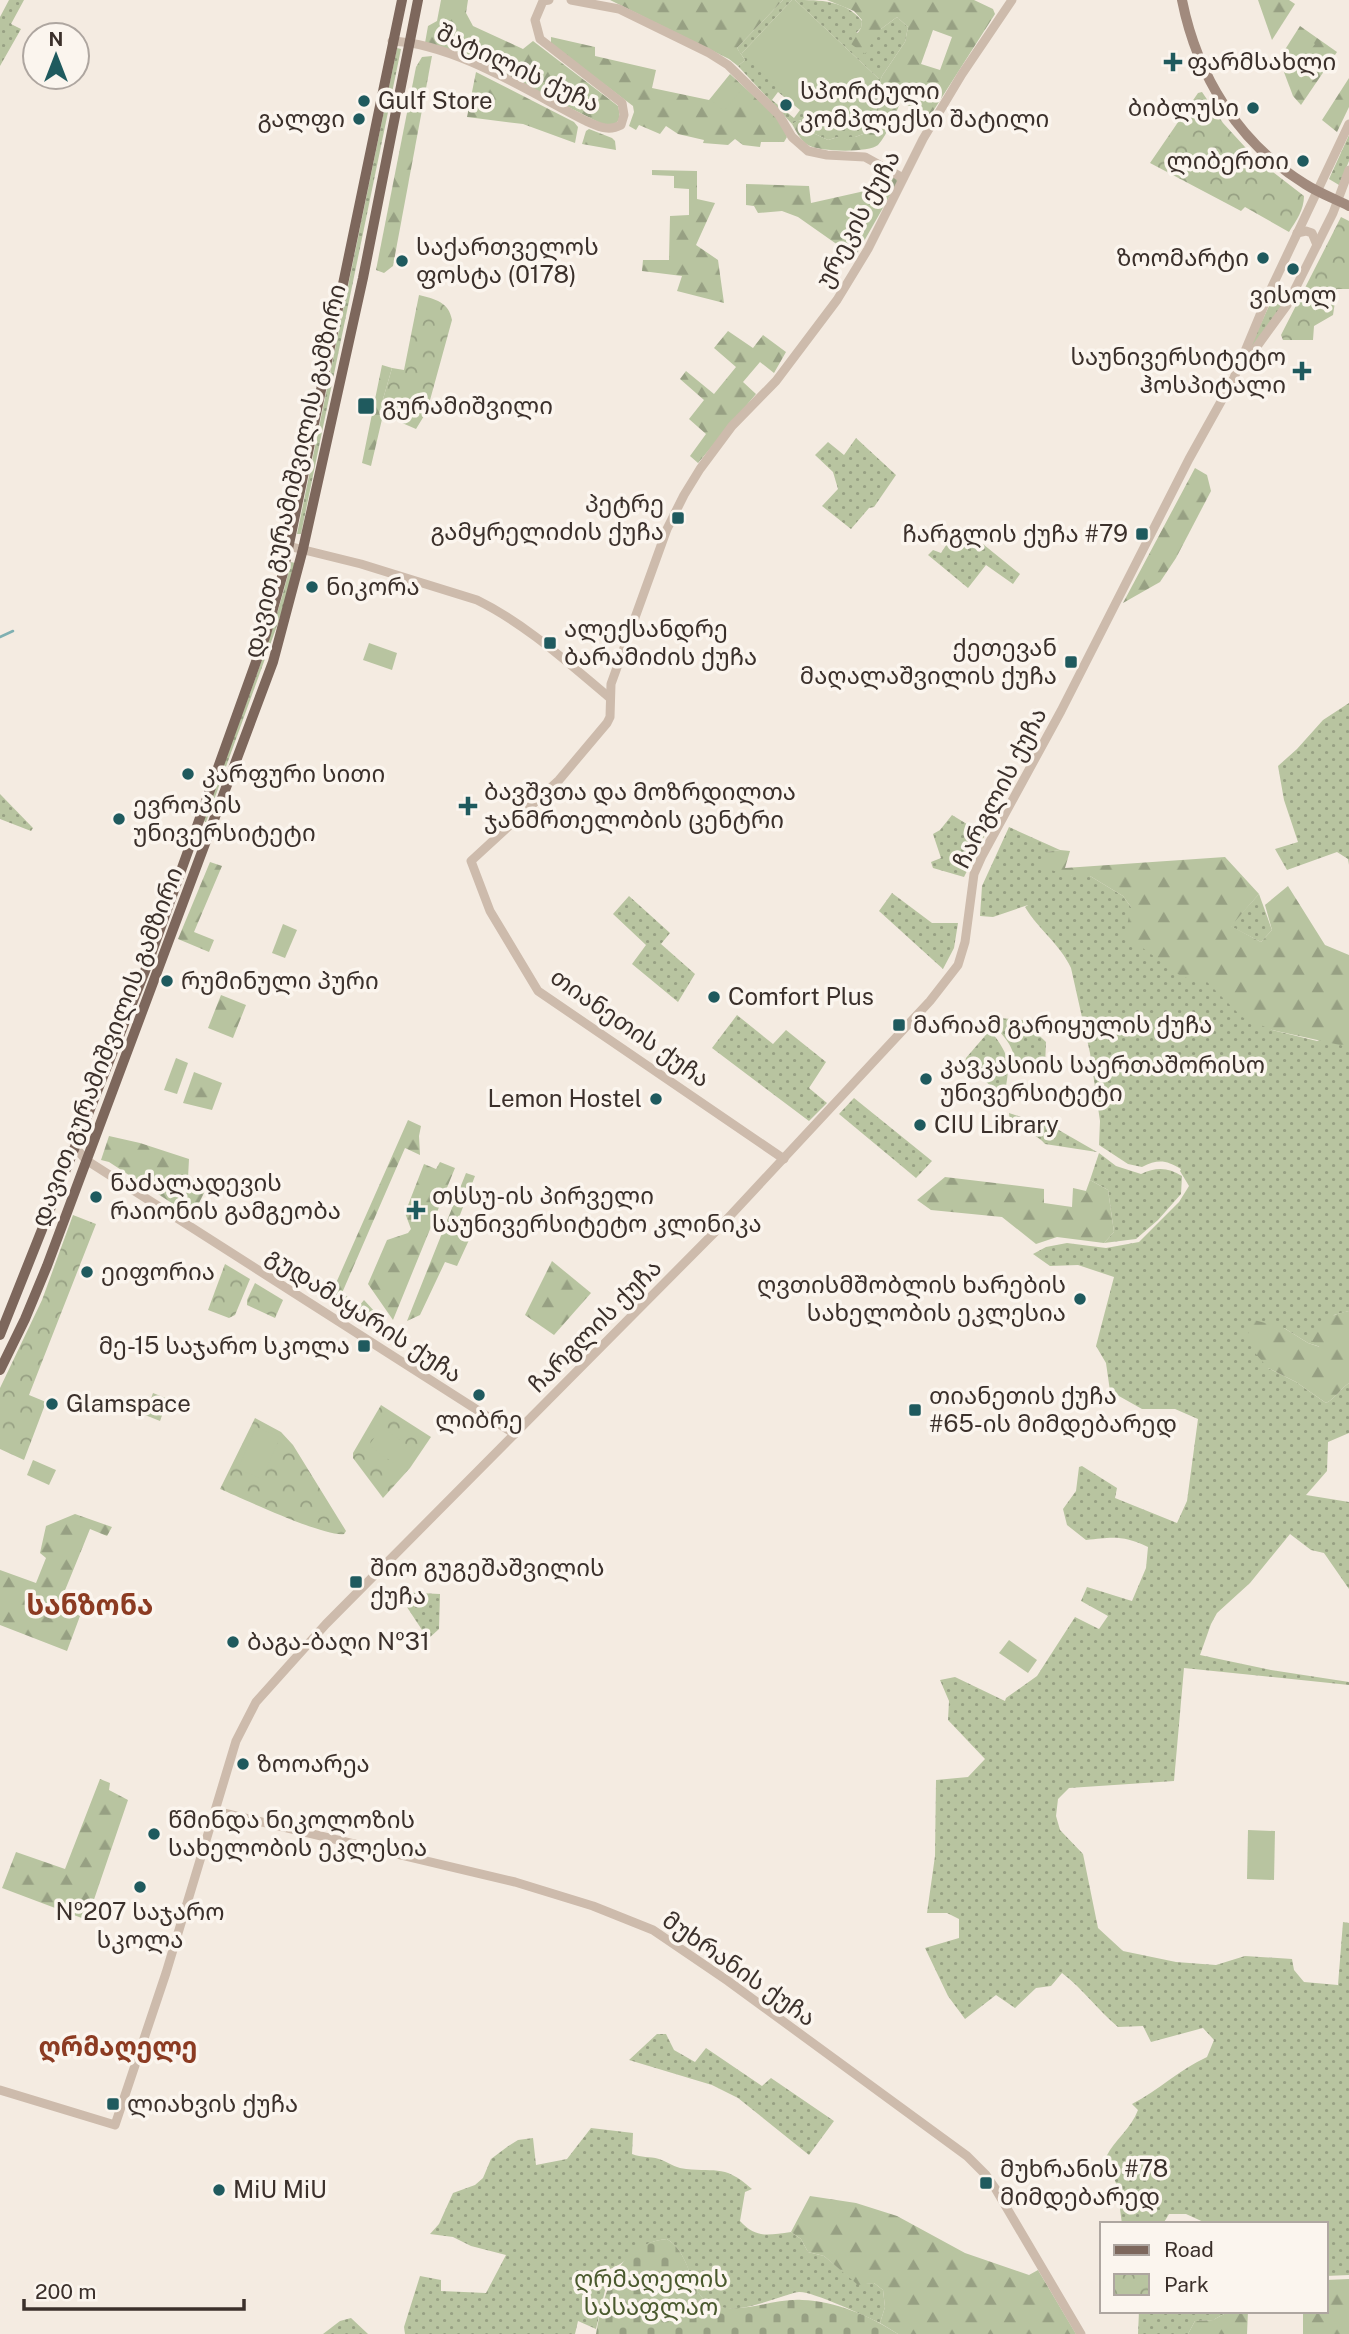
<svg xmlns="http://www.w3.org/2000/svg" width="1349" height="2334" viewBox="0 0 1349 2334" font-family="'Public Sans','Noto Sans Georgian',sans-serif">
<defs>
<pattern id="grass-dots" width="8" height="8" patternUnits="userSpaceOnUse" patternTransform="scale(1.75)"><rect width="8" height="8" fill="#b8c4a0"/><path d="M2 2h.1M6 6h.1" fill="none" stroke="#97a083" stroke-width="1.8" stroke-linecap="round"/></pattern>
<pattern id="forest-firs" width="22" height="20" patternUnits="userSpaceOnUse" patternTransform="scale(1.75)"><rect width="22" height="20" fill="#b8c4a0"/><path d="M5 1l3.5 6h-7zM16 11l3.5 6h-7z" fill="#97a083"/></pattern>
<pattern id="cemetery-stones" width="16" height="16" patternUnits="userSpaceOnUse" patternTransform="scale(1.75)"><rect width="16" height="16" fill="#b8c4a0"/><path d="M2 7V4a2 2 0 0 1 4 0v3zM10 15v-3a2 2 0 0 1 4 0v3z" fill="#97a083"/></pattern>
<pattern id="park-crowns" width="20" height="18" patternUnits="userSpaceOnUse" patternTransform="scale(1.75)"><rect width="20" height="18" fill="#b8c4a0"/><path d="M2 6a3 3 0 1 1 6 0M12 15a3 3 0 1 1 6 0" fill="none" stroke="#97a083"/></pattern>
</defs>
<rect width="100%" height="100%" fill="#f4ebe1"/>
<g fill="url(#grass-dots)" fill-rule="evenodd">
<polygon points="9,0 24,0 11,24 21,29 0,66 0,17"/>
<path d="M783,0H792L742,53L879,79L795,0C820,0 845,0 862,21L861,28L856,33L881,29L897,17L908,27L905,42L882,76L874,101L880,104L875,125L866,133L855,137H838L828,140L813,133L800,120L792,124L738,66L745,60L737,48ZM778,92L800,110L794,118L772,100Z"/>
<polygon points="397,48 401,49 301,534 297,534"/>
<polygon points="1349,135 1349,161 1339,185 1329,179"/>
<polygon points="1275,293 1283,295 1285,301 1243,362"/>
<polygon points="856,438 896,475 874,507 869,508 851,529 822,506 838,489 833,472 815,455 828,442 844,455"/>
<polygon points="956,530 973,536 1020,574 1013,584 986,565 968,588 928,555 933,550 941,553"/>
<path d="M291,562L295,563L287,598L206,822L201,820C233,735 270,651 291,562Z"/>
<polygon points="1349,703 1349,865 1348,859 1337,852 1287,870 1275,849 1298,842 1284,800 1278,766 1297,749 1323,720"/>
<polygon points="0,794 33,828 31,831 0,819"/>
<polygon points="952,815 985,835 964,877 933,868 931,862 941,858 933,834 940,830"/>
<path d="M1009,827L1060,850L1047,852L1072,876H1090L1123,896L1131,907L1208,980L1272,1030L1317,1041L1327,1038L1349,1041V1311L1334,1315L1324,1348L1308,1343L1284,1328L1268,1368L1296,1382L1326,1403C1336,1398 1340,1389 1349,1383V1433L1328,1442L1327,1471L1306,1495L1349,1502V1589L1324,1553L1311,1550L1290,1534L1250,1583L1217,1613L1211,1624L1200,1655L1271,1670L1349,1682V1685L1184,1668L1174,1781L1069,1788L1058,1799L1056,1816L1060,1830L1083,1854L1098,1928L1123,1951L1176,1962L1216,1965L1245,1956L1292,1959L1294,1970L1304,1982L1338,1985L1343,1922L1349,1923V2275L1326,2276V2224H1208L1186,2214H1169L1163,2224H1122L1117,2186L1106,2157C1115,2139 1131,2129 1138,2110L1132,2104C1159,2090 1180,2069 1207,2057L1214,2040L1203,2028L1151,2042L1143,2026L1118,2027C1098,2010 1083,1989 1062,1973L1051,1986L1036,1988L1015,2008L996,1995L965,2019L948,1996L925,1948L959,1938V1919L947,1913H927L935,1856L936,1780L968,1777L985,1759L948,1720L949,1701L940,1680L955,1677L1005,1701L1006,1698L1037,1676L1075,1617L1099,1629L1108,1616L1081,1601L1087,1587L1132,1601L1146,1568L1148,1547C1123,1535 1113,1537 1086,1540L1067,1525L1063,1509L1076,1491L1079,1467L1082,1466L1117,1488L1115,1498L1177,1523L1187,1501L1198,1419L1175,1409H1142L1110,1391L1106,1363L1096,1346L1114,1277L1078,1265L1050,1266L1033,1254L1046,1247L1067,1243L1106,1248L1139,1242L1179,1202L1189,1186L1180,1171L1181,1169C1166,1160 1158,1159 1142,1167L1128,1164L1099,1145L1100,1121L1090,1053L1071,968C1060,944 1038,929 1025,907L1028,905L993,917L980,916L982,886Z"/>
<polygon points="892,893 932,923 958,923 954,948 943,969 879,911"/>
<polygon points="1259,894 1272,930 1261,942 1230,926"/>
<polygon points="629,896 670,933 661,944 695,974 678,1002 632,964 646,945 613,914"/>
<polygon points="737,1015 773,1044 786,1030 826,1062 809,1088 827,1103 809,1121 712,1048"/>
<path d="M999,1018L1023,1020L1046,1042L1045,1066L1015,1069C1016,1049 1007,1040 994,1025Z"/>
<path d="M990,1030C1012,1058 1010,1064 1004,1098L965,1063L966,1058Z"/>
<polygon points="854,1098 932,1161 916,1178 839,1114"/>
<path d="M1009,1113L1057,1129L1097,1152L1045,1144C1036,1133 1021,1132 1010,1123Z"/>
<path d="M1099,1153L1116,1166L1141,1174C1156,1167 1168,1167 1182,1176L1181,1194L1158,1220L1136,1239L1104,1243L1114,1232L1108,1190L1090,1180Z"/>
<polygon points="397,1592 440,1594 439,1629 428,1639"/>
<polygon points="657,2034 666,2034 674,2050 695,2062 706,2048 762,2086 771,2078 834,2121 809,2155 738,2098 712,2085 629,2060"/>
<path d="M591,2128L633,2133L632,2154C642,2158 649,2156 659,2159C666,2161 672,2166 680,2168C714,2174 722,2162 752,2189L745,2192L740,2221C757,2239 768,2235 791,2232L801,2239L808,2252L824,2256L858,2284L874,2283L883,2290L885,2307L880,2323C865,2316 812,2291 799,2292C795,2292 788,2295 784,2296C761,2303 734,2315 711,2304C688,2294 693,2255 667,2239C636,2242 634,2260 610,2269L596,2329L578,2321L575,2334H405L404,2327L420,2276L441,2280V2291L486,2293L506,2255L471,2246L453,2237L430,2234L439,2224L453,2193L475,2185L483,2178L491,2159L507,2147L518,2140L533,2138L536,2165L567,2159Z"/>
<polygon points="1139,2311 1224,2311 1224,2314 1213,2320 1195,2321 1188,2334 1138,2334"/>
<polygon points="351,2318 368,2334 323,2334 340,2321"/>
</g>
<g fill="url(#forest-firs)" fill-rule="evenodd">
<path d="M441,0H468L466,13L473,26L523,49L533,41L618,106C620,114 621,120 614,125L602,124L497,71L425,43L428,26L437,21Z"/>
<polygon points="610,0 783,0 737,48 745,60 738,66 729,59"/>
<path d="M827,0H974L993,9L995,14L930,116L901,102C894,115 888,134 878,145C869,153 819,152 808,145C801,141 796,131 792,124L799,120L813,133L828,140L838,137H855L866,133L875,125L880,104L873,101L882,76L905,42L908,27L897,17L881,29L865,54L851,44L861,28L862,20L854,11ZM933,30L952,37L940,70L921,64Z"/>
<polygon points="1258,0 1289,0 1295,4 1272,40"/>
<polygon points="1300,26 1337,52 1301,105 1293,96 1279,59"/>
<polygon points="551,37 595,47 595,56 656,70 652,88 709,100 730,74 780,120 787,137 784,142 761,142 760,147 743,145 735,139 728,145 703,143 704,140 678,134 666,126 660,134 639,125 636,130 629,126 634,112 633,106 551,44"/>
<polygon points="432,56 393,266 384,273 376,270 416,67 422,57"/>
<polygon points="476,72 574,122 578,127 575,143 523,124 467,117"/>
<polygon points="1349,78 1349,107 1337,132 1322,120"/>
<polygon points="589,129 612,138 615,141 616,150 582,144 586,131"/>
<polygon points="874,166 900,178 855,257 798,217 782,211 758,213 754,206 746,205 746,184 809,186 811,203 878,188"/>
<polygon points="652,170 697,171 697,199 715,203 696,245 718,260 724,303 677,291 682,276 642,271 643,260 669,260 670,216 689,215 689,189 674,188 674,176 652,175"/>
<polygon points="728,331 753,348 763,335 786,352 774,373 760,362 743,382 756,394 698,463 690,456 706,434 689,419 704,400 680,379 686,371 714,394 736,367 714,348"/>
<polygon points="382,365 392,368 379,413 383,415 371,466 362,463"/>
<polygon points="1195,468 1207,475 1211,491 1176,558 1160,582 1123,603"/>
<polygon points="1060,850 1070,851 1065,868 1225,857 1259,894 1231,926 1261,942 1272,930 1265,905 1288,886 1325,945 1349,955 1349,1047 1272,1030 1242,1017 1207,982 1182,977 1125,935 1131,907 1123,896 1090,876 1072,876 1044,868 1046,852"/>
<polygon points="210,862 222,866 194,932 214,940 209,952 178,939"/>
<polygon points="221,995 246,1005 233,1038 208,1028"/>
<polygon points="194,1072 222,1083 212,1110 183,1103"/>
<polygon points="408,1120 421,1126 419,1136 420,1155 405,1148 342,1293 360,1305 364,1300 387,1325 363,1309 358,1316 329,1299"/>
<polygon points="109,1136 140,1143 189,1159 188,1178 208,1185 196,1209 190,1215 109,1162 101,1160"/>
<polygon points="440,1162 455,1168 393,1320 368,1284 387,1240 408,1233 411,1229 405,1213 424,1164 436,1169"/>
<polygon points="466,1173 475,1176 453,1233 469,1240 457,1266 445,1262 420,1315 407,1321"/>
<polygon points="945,1177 1044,1189 1044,1203 1072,1207 1073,1188 1086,1191 1090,1180 1108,1190 1114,1232 1104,1243 1057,1237 1036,1244 1002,1217 931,1210 917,1200"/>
<polygon points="552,1261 591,1293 554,1335 525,1315"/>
<path d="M1349,1311V1383C1340,1389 1336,1398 1326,1403L1296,1382L1268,1368L1255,1353L1247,1336L1254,1320L1284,1328L1308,1343L1320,1347L1309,1339C1318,1321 1330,1315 1349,1311Z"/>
<polygon points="75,1514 112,1527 107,1536 90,1529 59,1605 80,1616 67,1651 0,1625 0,1570 36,1583 46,1558 40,1553 46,1526"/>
<polygon points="100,1779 110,1783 109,1790 128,1800 87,1920 2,1888 16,1852 65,1869"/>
<polygon points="810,2196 856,2203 897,2216 965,2253 1029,2275 1038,2270 1076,2334 898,2334 880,2323 885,2307 883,2290 874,2283 858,2285 824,2256 808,2252 801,2239 791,2232"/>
<polygon points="1349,2279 1349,2334 1303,2334 1303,2311 1326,2311 1326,2280"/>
<polygon points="1224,2311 1248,2311 1247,2334 1188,2334 1195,2321 1213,2320 1224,2314"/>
</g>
<path fill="url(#cemetery-stones)" d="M667,2239C693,2255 689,2295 711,2304C739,2316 773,2298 802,2300C836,2301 870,2316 898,2334H596C603,2292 619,2243 667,2239Z"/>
<g fill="url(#park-crowns)">
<path d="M1202,92L1223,123L1256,159L1304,196C1304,210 1296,221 1289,232L1245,207L1241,211L1150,163L1198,93Z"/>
<polygon points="1341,217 1349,221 1349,289 1337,289 1333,315 1314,326 1313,340 1283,340 1281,335"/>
<path d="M419,295C435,299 449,302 452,320L427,411L416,429L379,413L392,368L404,370Z"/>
<polygon points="73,1215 96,1224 29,1395 46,1402 24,1460 0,1449 0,1388 42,1300"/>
<polygon points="225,1264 250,1279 235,1315 229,1318 208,1310"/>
<polygon points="255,1283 283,1300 275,1318 247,1305 247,1300"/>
<polygon points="381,1405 431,1437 410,1468 383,1498 353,1458 353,1453"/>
<path d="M255,1418L281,1432L293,1445L346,1531L344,1534C324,1537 244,1499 220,1489Z"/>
</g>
<g fill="#b8c4a0">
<polygon points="792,0 795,0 879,79 862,97 876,109 856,132 843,120 855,106 828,134 742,53"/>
<polygon points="1299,33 1315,44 1296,70 1280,59"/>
<polygon points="728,80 741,90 724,111 711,100"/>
<polygon points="388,394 419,407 413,423 381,411"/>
<polygon points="369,643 397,653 392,670 363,660"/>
<polygon points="283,924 297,930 285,958 272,953"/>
<polygon points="176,1058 188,1063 177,1094 164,1090"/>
<polygon points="153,1393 168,1399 160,1421 145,1415"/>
<polygon points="256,1427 280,1437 262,1479 238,1469"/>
<polygon points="382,1427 414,1450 400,1468 369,1445"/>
<polygon points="33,1460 56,1470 49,1485 27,1475"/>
<polygon points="1009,1640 1037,1660 1028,1673 999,1653"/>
<polygon points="1248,1830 1275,1831 1274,1880 1247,1879"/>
</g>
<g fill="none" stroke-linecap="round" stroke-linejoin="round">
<polyline stroke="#7fb0b2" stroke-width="2.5" points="0,637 13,631"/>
<g stroke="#cdbbac" stroke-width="9">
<polyline points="571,0 619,9 709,53 728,65 779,115 792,137 808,151 827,155 865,157 903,178"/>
<path d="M392,41C456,44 529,92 586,121C598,126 608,132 621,125L624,115L622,103L540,39L535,20L543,1L549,0"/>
<polyline points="1297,233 1306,231 1312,233 1317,245"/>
<polyline points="1242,367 1287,305 1333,213 1349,170"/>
<path d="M288,546L361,564L477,600C526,624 568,663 610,698"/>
<polyline points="75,1147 86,1160 515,1434"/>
<polyline points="784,1159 538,991 490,911 471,861 559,780 607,723 610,717 611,684 667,529 684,495 700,469 732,426 776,381 837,300 868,249 923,139 962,74 1012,0"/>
<polyline points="215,1811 515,1882 593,1906 653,1930 728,1981 967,2156 986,2175 995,2188 1081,2334"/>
<polyline points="0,2090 115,2125 166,1973 236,1741 256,1702 326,1624 715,1232 930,1001 958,965 965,942 974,874 982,856 1061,711 1189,459 1233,380 1270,291 1349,124"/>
</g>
<path stroke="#a18a7d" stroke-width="10" d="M1182,0C1197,75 1238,143 1305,184C1319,193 1335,199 1349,206"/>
<g stroke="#7d675c" stroke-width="10">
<polyline points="0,1335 145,971 266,634 283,573 402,0"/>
<polyline points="0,1370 25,1319 47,1266 273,662 303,549 363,278 418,0"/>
</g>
</g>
<g fill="#1f5a5e" stroke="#fbf5ee" stroke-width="2.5">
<path d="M1169.5 51.5h7v7h7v7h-7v7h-7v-7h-7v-7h7z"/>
<circle cx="364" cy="101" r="7"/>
<circle cx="786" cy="105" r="7"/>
<circle cx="1253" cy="108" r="7"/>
<circle cx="359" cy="119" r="7"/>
<circle cx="1303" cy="161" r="7"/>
<circle cx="1263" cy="258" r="7"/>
<circle cx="402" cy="261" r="7"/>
<circle cx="1293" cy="269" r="7"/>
<path d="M1298.5 360.5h7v7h7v7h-7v7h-7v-7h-7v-7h7z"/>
<rect x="357" y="397" width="18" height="18" rx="3.5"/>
<rect x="671" y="511" width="14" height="14" rx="3.5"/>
<rect x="1135" y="527" width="14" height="14" rx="3.5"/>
<circle cx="312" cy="587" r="7"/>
<rect x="543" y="636" width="14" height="14" rx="3.5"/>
<rect x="1064" y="655" width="14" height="14" rx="3.5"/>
<circle cx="188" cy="774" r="7"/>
<path d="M464.5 795.5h7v7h7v7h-7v7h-7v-7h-7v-7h7z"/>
<circle cx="119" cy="819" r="7"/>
<circle cx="167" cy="981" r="7"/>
<circle cx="714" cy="997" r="7"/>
<rect x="892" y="1018" width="14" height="14" rx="3.5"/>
<circle cx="926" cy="1079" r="7"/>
<circle cx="656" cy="1099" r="7"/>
<circle cx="920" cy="1125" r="7"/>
<circle cx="96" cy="1197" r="7"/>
<path d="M412.5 1199.5h7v7h7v7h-7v7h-7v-7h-7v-7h7z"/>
<circle cx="87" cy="1272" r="7"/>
<circle cx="1080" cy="1299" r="7"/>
<rect x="357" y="1339" width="14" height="14" rx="3.5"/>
<circle cx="479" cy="1395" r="7"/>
<circle cx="52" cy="1404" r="7"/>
<rect x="908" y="1403" width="14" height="14" rx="3.5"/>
<rect x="349" y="1575" width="14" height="14" rx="3.5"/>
<circle cx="233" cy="1642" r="7"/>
<circle cx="243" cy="1764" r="7"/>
<circle cx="154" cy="1834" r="7"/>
<circle cx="140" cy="1887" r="7"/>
<rect x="106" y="2097" width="14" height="14" rx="3.5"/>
<rect x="979" y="2176" width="14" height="14" rx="3.5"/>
<circle cx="219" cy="2190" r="7"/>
</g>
<g text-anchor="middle" stroke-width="7" stroke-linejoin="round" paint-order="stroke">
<g font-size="24" fill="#3b302b" stroke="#fbf5ee" text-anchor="start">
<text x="1187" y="70">ფარმსახლი</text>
<text x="800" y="99">სპორტული<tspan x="800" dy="28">კომპლექსი შატილი</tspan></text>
<text x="378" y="109">Gulf Store</text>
<text x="1239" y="116" text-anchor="end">ბიბლუსი</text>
<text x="345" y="127" text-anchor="end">გალფი</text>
<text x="1289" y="169" text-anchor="end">ლიბერთი</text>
<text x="416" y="255">საქართველოს<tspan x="416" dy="28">ფოსტა (0178)</tspan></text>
<text x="1249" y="266" text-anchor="end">ზოომარტი</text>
<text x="1293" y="303" text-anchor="middle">ვისოლ</text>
<text x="1286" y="365" text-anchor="end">საუნივერსიტეტო<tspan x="1286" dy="28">ჰოსპიტალი</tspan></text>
<text x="382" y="414">გურამიშვილი</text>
<text x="664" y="512" text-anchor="end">პეტრე<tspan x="664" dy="28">გამყრელიძის ქუჩა</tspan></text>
<text x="1128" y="542" text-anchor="end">ჩარგლის ქუჩა #79</text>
<text x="326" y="595">ნიკორა</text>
<text x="564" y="637">ალექსანდრე<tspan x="564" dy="28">ბარამიძის ქუჩა</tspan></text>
<text x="1057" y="656" text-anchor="end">ქეთევან<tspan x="1057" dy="28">მაღალაშვილის ქუჩა</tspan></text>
<text x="202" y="782">კარფური სითი</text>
<text x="484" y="800">ბავშვთა და მოზრდილთა<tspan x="484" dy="28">ჯანმრთელობის ცენტრი</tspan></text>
<text x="133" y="813">ევროპის<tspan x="133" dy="28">უნივერსიტეტი</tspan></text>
<text x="181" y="989">რუმინული პური</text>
<text x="728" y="1005">Comfort Plus</text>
<text x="913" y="1033">მარიამ გარიყულის ქუჩა</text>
<text x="940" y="1073">კავკასიის საერთაშორისო<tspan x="940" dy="28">უნივერსიტეტი</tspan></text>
<text x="642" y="1107" text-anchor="end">Lemon Hostel</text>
<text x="934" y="1133">CIU Library</text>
<text x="110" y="1191">ნაძალადევის<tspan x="110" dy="28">რაიონის გამგეობა</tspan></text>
<text x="432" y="1204">თსსუ-ის პირველი<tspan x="432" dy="28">საუნივერსიტეტო კლინიკა</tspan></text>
<text x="101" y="1280">ეიფორია</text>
<text x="1066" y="1293" text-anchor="end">ღვთისმშობლის ხარების<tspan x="1066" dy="28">სახელობის ეკლესია</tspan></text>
<text x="350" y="1354" text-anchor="end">მე-15 საჯარო სკოლა</text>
<text x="929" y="1404">თიანეთის ქუჩა<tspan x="929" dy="28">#65-ის მიმდებარედ</tspan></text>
<text x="66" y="1412">Glamspace</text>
<text x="479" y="1428" text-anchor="middle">ლიბრე</text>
<text x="370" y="1576">შიო გუგეშაშვილის<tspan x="370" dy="28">ქუჩა</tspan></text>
<text x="247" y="1650">ბაგა-ბაღი №31</text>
<text x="257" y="1772">ზოოარეა</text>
<text x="168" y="1828">წმინდა ნიკოლოზის<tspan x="168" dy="28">სახელობის ეკლესია</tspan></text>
<text x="140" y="1920" text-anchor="middle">№207 საჯარო<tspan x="140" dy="28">სკოლა</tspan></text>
<text x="127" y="2112">ლიახვის ქუჩა</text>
<text x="1000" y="2177">მუხრანის #78<tspan x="1000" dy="28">მიმდებარედ</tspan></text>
<text x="233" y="2198">MiU MiU</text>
</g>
<g font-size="24" fill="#3b302b" stroke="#fbf5ee">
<text transform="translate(518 68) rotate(25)" y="8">შატილის ქუჩა</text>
<text transform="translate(858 219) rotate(-62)" y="8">ურეკის ქუჩა</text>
<text transform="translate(295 471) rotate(-77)" y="8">დავით გურამიშვილის გამზირი</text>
<text transform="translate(1000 788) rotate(-63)" y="8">ჩარგლის ქუჩა</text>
<text transform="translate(630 1028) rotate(35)" y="8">თიანეთის ქუჩა</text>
<text transform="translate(107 1047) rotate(-69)" y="8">დავით გურამიშვილის გამზირი</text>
<text transform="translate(364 1315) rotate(33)" y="8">გუდამაყარის ქუჩა</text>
<text transform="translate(595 1326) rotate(-45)" y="8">ჩარგლის ქუჩა</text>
<text transform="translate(739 1969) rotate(35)" y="8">მუხრანის ქუჩა</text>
</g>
<g font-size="24" fill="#4a5a2e" stroke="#fbf5ee">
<text x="651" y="2287">ღრმაღელის<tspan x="651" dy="28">სასაფლაო</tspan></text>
</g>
<g font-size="26" font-weight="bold" fill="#8c3b22" stroke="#fbf5ee">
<text x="118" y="2056">ღრმაღელე</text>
</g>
<g font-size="28" font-weight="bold" fill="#8c3b22" stroke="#fbf5ee">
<text x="90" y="1615">სანზონა</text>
</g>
</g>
<rect x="1100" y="2222" width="228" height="91" fill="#fbf5ee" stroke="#aea6a0" stroke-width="2"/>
<rect x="1114" y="2245" width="35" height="10" fill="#7d675c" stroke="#aea6a0" stroke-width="2"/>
<text x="1164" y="2257" font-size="21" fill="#3b302b">Road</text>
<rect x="1114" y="2274" width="35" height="21" fill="url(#park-crowns)" stroke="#aea6a0" stroke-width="2"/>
<text x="1164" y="2292" font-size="21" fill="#3b302b">Park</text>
<g transform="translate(56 56)"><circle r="33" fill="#fbf5ee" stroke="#aea6a0" stroke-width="2"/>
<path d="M0-5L12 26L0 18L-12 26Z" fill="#1f5a5e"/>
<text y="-10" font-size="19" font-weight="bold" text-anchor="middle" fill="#3b302b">N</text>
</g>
<path d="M24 2299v10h220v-10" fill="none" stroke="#3b302b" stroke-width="3.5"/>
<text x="35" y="2299" font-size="21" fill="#3b302b" stroke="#fbf5ee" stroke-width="5" paint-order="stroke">200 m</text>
</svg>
